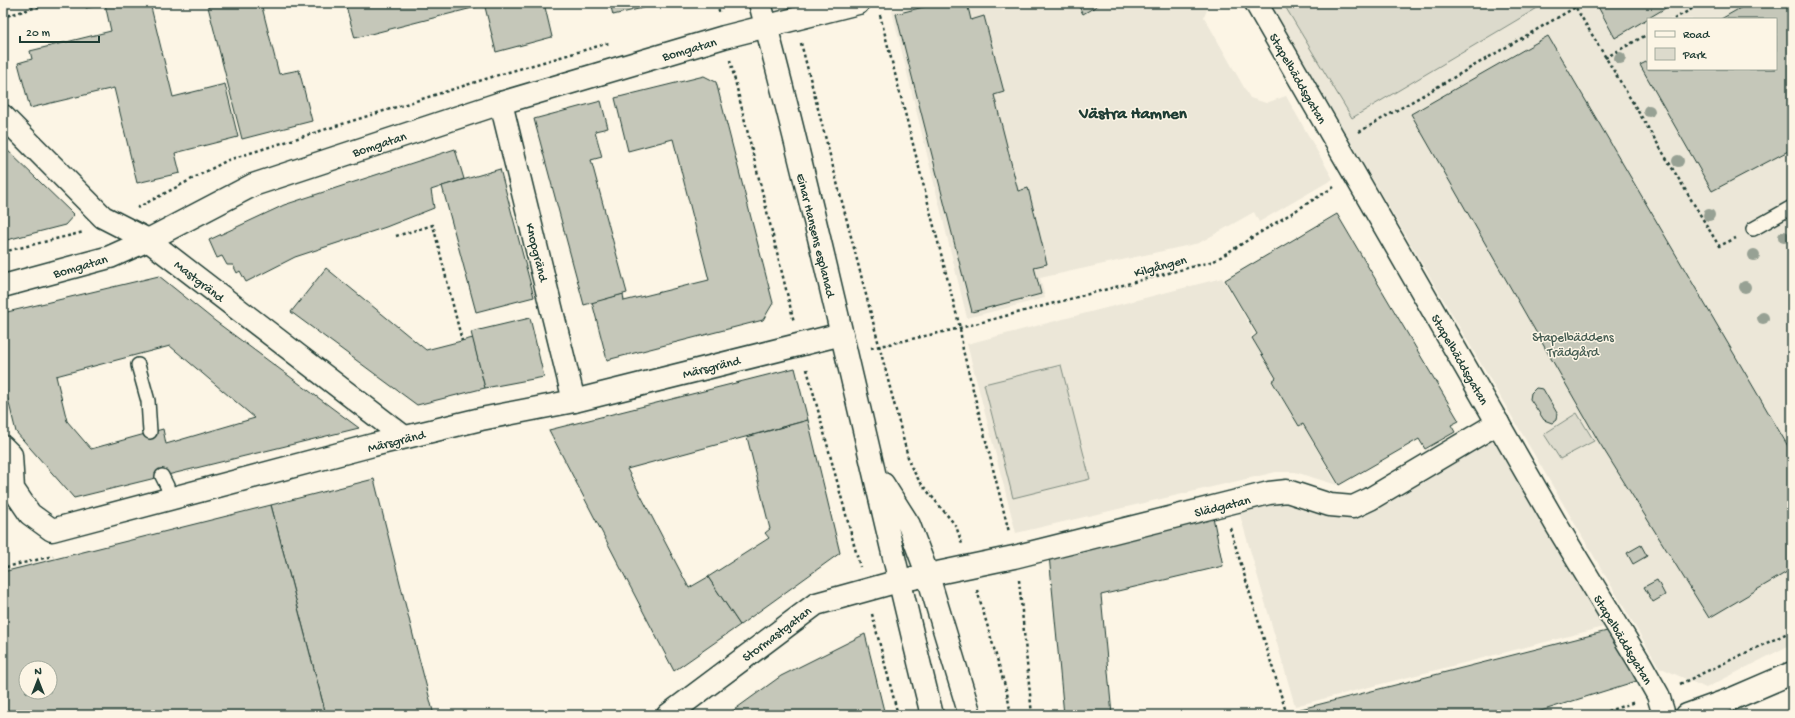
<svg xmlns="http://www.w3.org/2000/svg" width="1795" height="718" viewBox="0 0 1795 718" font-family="'Gochi Hand',sans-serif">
<rect width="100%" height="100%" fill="#fcf5e5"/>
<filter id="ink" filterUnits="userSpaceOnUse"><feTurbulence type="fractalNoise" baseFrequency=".025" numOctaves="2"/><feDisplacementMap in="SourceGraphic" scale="8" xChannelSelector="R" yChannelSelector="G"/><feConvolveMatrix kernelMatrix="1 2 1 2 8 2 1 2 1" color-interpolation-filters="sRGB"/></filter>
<g filter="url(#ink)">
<g fill="#ece7d8" fill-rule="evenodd">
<polygon points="922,3 998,3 1003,11 1014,3 1210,3 1204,17 1250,98 1266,103 1286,96 1333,179 1259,222 1254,212 1199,243 1040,278 1045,298 967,318 892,11"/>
<path d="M1269,3H1792V644L1706,688L1659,667ZM1648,19H1776V69H1648Z"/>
<polygon points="1222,278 1255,334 1251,336 1275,378 1271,381 1299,427 1303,425 1337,485 1295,472 1276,472 1016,533 967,344"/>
<polygon points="1496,431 1608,626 1295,706 1238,508 1287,498 1330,511"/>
</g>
<g fill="#dcdacc" stroke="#7e8c80">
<polygon points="1283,3 1537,3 1539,7 1352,118"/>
<polygon points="1061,365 1090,479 1013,498 984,384"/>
<polygon points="1577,413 1594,441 1560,459 1544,434"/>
</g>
<g fill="#c5c7b9" stroke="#1f3d34" fill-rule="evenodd">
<polygon points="85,3 150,3 173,97 225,84 238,137 175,153 180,173 137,183 114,88 30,108 18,63 32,59 30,51 111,31 105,4 86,8"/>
<polygon points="207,3 261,3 279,74 299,70 312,121 242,139"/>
<polygon points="345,3 484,3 484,5 355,38"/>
<polygon points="484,3 544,3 552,37 496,52"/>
<polygon points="610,3 664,3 613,15"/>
<polygon points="939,3 967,3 971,20 984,16 1004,92 994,95 1006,142 1018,191 1028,188 1047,264 1034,267 1041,294 972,312 896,14"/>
<polygon points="1077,3 1102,3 1083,14"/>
<polygon points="1596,3 1674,3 1615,38"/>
<polygon points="1749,3 1792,3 1792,149 1712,191 1640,65 1648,61 1648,69 1776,69 1776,19 1721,19"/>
<polygon points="1548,36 1792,453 1792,569 1709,618 1599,442 1411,114"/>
<polygon points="704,76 716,82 773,303 763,320 607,360 592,302 623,294 624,301 709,280 673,139 628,151 615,98"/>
<polygon points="601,101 608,128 595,131 602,157 591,160 627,293 584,305 534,119"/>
<polygon points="3,146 74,215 65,225 3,241"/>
<polygon points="455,149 464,179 431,190 434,208 386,227 295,257 246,282 240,271 237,273 233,265 227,265 222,256 217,258 209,240 284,205"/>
<polygon points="500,169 534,297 476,312 442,186"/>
<polygon points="1337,214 1459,421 1451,425 1455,432 1425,449 1419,439 1339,485 1303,424 1299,426 1272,381 1276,378 1252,338 1257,334 1225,280"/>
<polygon points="326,268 426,350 473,338 485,388 417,405 291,312"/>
<path d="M159,276L215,321L359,428L74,498L16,432L3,379V313ZM170,346L255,418L166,444L163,429L91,449L67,421L56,376Z"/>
<polygon points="530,318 544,377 485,388 471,332"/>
<polygon points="795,368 808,420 627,469 689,588 708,577 740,625 674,671 549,430"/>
<polygon points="1536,388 1543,389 1557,413 1556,420 1552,423 1544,420 1530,399 1531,393"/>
<polygon points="808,420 840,553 740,625 708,577 769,538 765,533 770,529 747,437"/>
<polygon points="374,479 414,639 434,715 326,715 271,505"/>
<path d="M271,505L326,715H3V572ZM26,668H50V692H26Z"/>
<polygon points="1213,517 1223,566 1101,595 1112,715 1064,715 1049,555"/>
<polygon points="1641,545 1647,556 1633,564 1627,553"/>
<polygon points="1657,580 1665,595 1653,602 1644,587"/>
<polygon points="1615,629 1643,679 1528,715 1299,715 1297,710"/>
<polygon points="865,634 885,715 727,715 781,676"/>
</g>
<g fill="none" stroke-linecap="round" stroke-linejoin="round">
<defs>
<g id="lane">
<polyline points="1753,229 1792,207"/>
<polyline points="138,365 148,401 150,432"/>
<polyline points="162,476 167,486 170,499"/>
</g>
<g id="street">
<path d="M760,3C823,239 873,478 932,715"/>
<polyline points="1256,3 1557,526 1640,663 1658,695 1664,715"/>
<polyline points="501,103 574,401"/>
<polyline points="3,116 103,217 148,240 404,437"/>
<polyline points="3,286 110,257 148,240 253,185 501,103 724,37 858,3"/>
<polyline points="3,447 11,455 13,489 30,514 52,530 373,445 481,419 574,401 842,334"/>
<polyline points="883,484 909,525 928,576 970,715"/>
<polyline points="668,715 816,604 899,581 1014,557 1269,493 1287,491 1330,505 1353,507 1370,499 1498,423"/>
</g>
<polyline id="secondary" points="1687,715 1734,698 1792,673"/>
</defs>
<use href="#lane" stroke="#1f3d34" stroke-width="16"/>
<use href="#street" stroke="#1f3d34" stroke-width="25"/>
<use href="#secondary" stroke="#1f3d34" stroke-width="25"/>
<g stroke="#1f3d34" stroke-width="2.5" stroke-dasharray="3 3" stroke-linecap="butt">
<polyline points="30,3 31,9"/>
<polyline points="718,3 719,12"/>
<polyline points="1573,3 1719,246 1736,238"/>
<polyline points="880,15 960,328 963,350 1009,532"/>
<polyline points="3,19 6,16 51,3"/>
<polyline points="1674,19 1702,3"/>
<polyline points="801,43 910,465 920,482 956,526 962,544"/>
<polyline points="1605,58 1648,34"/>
<polyline points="730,60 794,322"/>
<polyline points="1359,132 1576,7"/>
<polyline points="137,208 228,160 495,76 609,43"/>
<polyline points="396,236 433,225 462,341"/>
<polyline points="3,252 84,232"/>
<polyline points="871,348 952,330 1214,261 1334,187"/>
<polyline points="807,369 860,567"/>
<polyline points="1230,528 1287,715"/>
<polyline points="6,567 53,556"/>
<polyline points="1019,580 1032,715"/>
<polyline points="977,590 1007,693 1011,715"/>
<polyline points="872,614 898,715"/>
<polyline points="1680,684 1792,631"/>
<polyline points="628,714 628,715"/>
<polyline points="1596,715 1635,702"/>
</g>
<use href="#lane" stroke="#fcf5e5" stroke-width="13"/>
<use href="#street" stroke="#fcf5e5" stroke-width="22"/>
<use href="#secondary" stroke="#fcf5e5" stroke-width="22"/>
</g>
<g fill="#97a194">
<circle cx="1620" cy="58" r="6"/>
<circle cx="1649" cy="111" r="6"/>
<circle cx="1678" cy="161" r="6"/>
<circle cx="1709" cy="215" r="6"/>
<circle cx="1784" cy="237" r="6"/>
<circle cx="1754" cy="255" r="6"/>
<circle cx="1745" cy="287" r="6"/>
<circle cx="1763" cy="318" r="6"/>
</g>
</g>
<g text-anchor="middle" stroke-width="3" stroke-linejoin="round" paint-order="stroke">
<g font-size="13" fill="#1f3d34" stroke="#fcf5e5">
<text transform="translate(689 48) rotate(-16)" y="5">Bomgatan</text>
<text transform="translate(1299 78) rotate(60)" y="5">Stapelbäddsgatan</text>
<text transform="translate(379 143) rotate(-18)" y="5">Bomgatan</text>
<text transform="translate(817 235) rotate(76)" y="5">Einar Hansens esplanad</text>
<text transform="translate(538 252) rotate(76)" y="5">Knopgränd</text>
<text transform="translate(80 265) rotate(-16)" y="5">Bomgatan</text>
<text transform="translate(1160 265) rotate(-15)" y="5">Kilgången</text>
<text transform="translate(200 280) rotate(38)" y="5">Mastgränd</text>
<text transform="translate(1461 359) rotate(60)" y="5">Stapelbäddsgatan</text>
<text transform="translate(711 366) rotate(-14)" y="5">Märsgränd</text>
<text transform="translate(396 440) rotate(-14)" y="5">Märsgränd</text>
<text transform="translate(1222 505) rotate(-14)" y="5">Slädgatan</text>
<text transform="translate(776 633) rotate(-37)" y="5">Stormastgatan</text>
<text transform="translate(1624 639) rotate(59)" y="5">Stapelbäddsgatan</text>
</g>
<g font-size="13" fill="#455c52" stroke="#fcf5e5">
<text x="1573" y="341">Stapelbäddens<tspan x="1573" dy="15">Trädgård</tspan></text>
</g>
<g font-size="17" font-weight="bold" fill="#1f3d34" stroke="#fcf5e5">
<text x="1133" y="118">Västra Hamnen</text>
</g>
</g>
<rect width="1795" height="718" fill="none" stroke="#fcf5e5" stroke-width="16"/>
<rect x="8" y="8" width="1779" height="702" fill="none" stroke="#1f3d34" stroke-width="1.5" filter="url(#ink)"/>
<rect x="1647" y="18" width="130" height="52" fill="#fcf5e5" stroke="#a4ab9e"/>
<rect x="1655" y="31" width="20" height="6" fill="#fcf5e5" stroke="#a4ab9e"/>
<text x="1683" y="38" font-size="12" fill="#1f3d34">Road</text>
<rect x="1655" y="48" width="20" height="12" fill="#dcdacc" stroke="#a4ab9e"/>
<text x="1683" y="58" font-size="12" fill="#1f3d34">Park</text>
<g transform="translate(38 680)"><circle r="19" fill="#fcf5e5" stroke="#a4ab9e"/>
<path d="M0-3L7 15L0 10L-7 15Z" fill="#1f3d34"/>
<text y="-6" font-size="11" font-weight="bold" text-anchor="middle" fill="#1f3d34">N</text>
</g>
<path d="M20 36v6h79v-6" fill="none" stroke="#1f3d34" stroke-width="2"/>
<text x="26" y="36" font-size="12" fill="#1f3d34" stroke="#fcf5e5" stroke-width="3" paint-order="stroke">20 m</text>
</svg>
